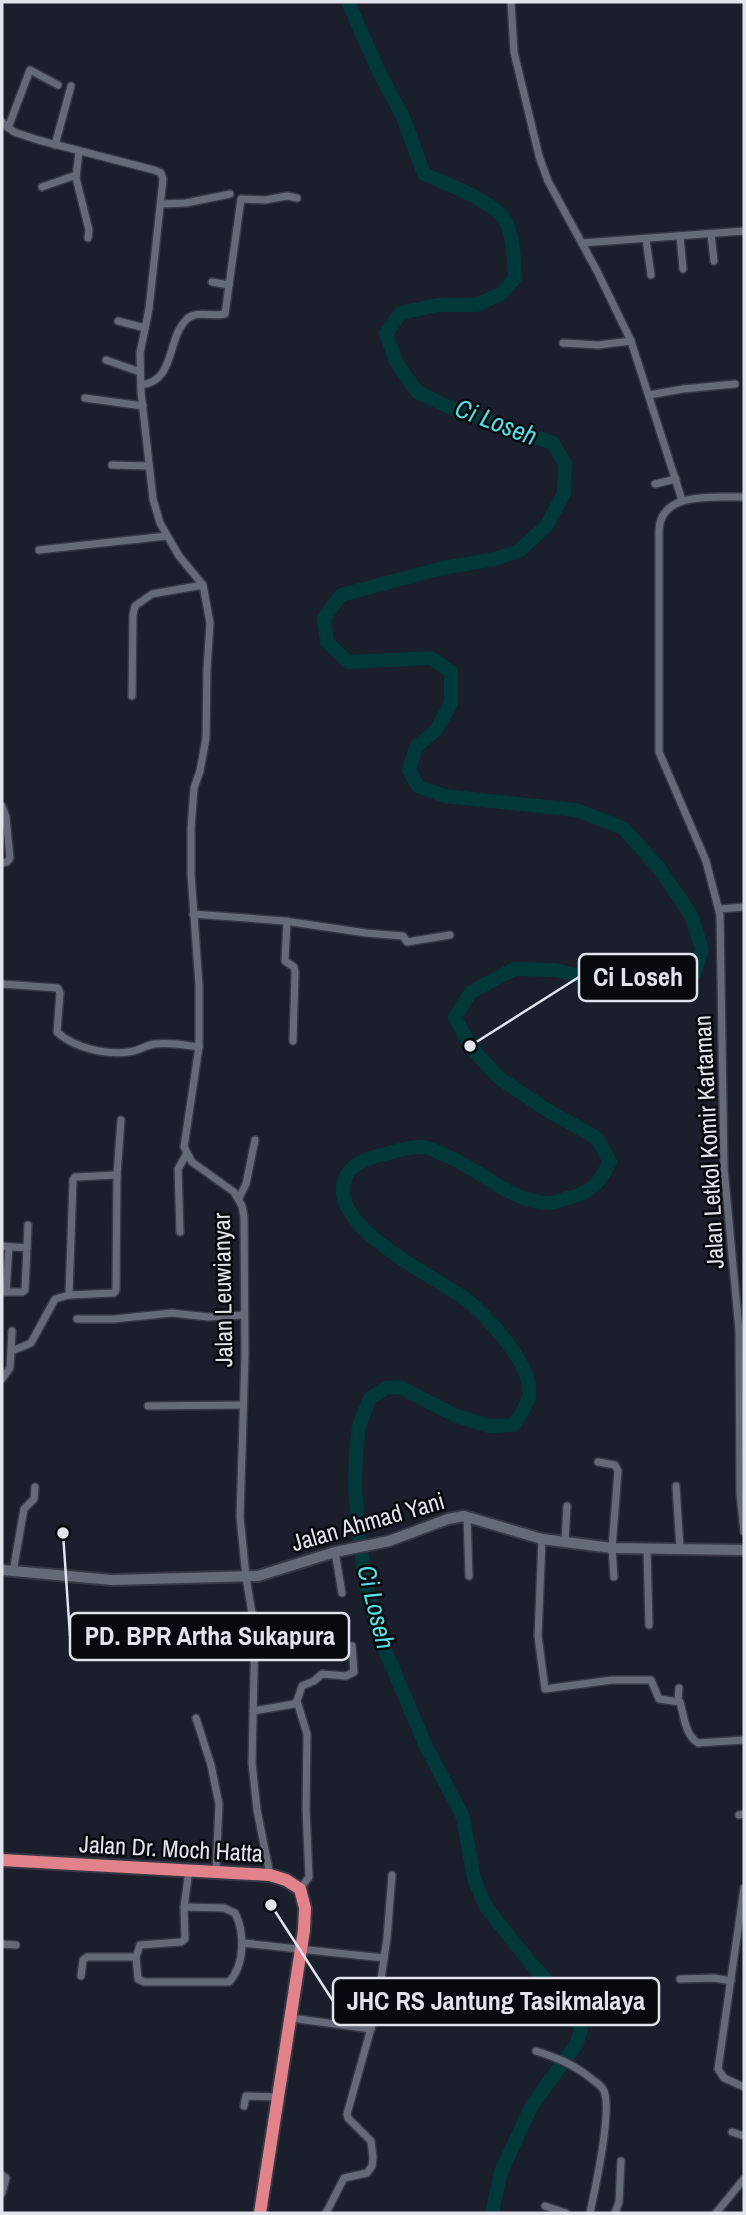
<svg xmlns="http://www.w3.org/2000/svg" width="746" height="2215" viewBox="0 0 746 2215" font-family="'Archivo Narrow',sans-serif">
<rect width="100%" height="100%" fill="#1b1e2b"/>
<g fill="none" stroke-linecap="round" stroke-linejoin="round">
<path stroke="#01383a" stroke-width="14" d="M348,2L379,72L403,117L424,174C446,184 484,197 501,215C514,229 514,260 515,278L501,294L476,305H437L401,313L386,333L396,362L417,392L453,409L553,443L565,464L564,493L547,525L520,550L495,559L442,568L341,595L324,618L327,642L348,662L431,658L451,672V703L437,729L416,747L409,770L418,786L444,796L576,810L623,828L659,868L691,915L702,949L694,974L678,986L651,989L606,983L555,970L514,969L471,992L455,1017L470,1046L499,1078L550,1112L597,1138L610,1162C600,1182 591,1193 568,1198C562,1200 554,1203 547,1203C508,1201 478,1167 442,1154C436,1151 429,1147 422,1147C410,1146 393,1152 381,1155C368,1158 352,1164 346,1176C322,1224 435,1277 464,1298C486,1314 535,1367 529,1397C526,1407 520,1416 514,1425L489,1426L454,1415L400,1387L386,1388L370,1398L359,1426L356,1453L355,1489L359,1536L366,1586L379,1636L425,1744L463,1817L474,1879L486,1907L529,1961L578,2015L581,2030L576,2045L532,2105L501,2172L492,2213"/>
<defs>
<g id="street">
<polyline points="511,2 514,52 539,156 548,181 597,271 631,341 682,500"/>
<polyline points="2,122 14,132 38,140 154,170 161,173 163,179 149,309 140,353 141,392 153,499 160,523 179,556 203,585 210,623 207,669 206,738 200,771 194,788 191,828 191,874 199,985 199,1047 184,1147 192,1162 234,1192 242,1206 244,1217 245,1355 240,1517 246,1577 255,1631 252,1763 257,1810 270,1875"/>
<polyline points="8,128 30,70 58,85"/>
<polyline points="55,145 71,86"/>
<polyline points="79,151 76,178 89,230 88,238"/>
<polyline points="42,187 76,175"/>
<polyline points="161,204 186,203 230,194"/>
<polyline points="711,234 714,261"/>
<polyline points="680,236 683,269"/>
<polyline points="646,239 651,275"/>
<polyline points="582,243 744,231"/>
<polyline points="212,282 229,285"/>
<polyline points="118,321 145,328"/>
<polyline points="563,343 598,345 631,341"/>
<polyline points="106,360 140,372"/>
<path d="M141,385C176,381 166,339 187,319C196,310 214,317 225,314L241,199L265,200L287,196L297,198"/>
<polyline points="649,395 683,389 735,384"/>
<polyline points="85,398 143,406"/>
<polyline points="112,465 149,466"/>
<polyline points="655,484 676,479"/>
<path d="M744,497C716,498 661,490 659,530V752L706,861L720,915L724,1168L739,1330L740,1494L744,1532"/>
<polyline points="39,550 167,536"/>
<polyline points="132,696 133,615 135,606 152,594 203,585"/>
<polyline points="2,806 6,817 10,858 7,862 2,863"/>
<polyline points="720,909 744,907"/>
<polyline points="193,914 285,921 366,933 403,936 407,942 450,935"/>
<polyline points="287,921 285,961 294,967 295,972 293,1041"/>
<path d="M2,984L58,988L60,993L57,1032C74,1048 106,1055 129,1052C138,1051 146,1045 155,1044C170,1042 184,1045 199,1047"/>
<polyline points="239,1198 246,1184 255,1140"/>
<polyline points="180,1232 178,1169 186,1155"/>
<polyline points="2,1246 27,1248"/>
<polyline points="2,1292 22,1292 25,1290 28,1225"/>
<polyline points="6,1292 9,1247"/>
<polyline points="69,1295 73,1180 75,1177 117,1175"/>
<polyline points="77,1319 114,1319 172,1313 208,1317 244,1315"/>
<polyline points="12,1351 31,1343 55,1299 69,1295 114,1293 116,1290 117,1175 121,1120"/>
<polyline points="2,1379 10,1368 12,1331"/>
<polyline points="148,1406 243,1405"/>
<polyline points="598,1462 615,1465 618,1471 612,1548 614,1577"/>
<polyline points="676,1486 680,1548"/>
<polyline points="467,1516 469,1576"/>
<path d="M542,1539L538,1636L545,1689L612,1680H651L659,1699L680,1702C684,1716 685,1735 698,1743L744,1740"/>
<polyline points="565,1542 567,1506"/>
<polyline points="647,1548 649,1625"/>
<polyline points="335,1552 342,1593"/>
<polyline points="13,1572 24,1509 34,1499 35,1487"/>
<polyline points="678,1700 679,1688"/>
<polyline points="253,1711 294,1704 297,1701"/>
<polyline points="196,1718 211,1765 219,1804 216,1872"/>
<polyline points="739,1815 744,1814"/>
<polyline points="744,1888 718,2069 724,2078 744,2087"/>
<polyline points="300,1889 309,1877 306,1810 307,1734 297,1701 302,1686 314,1681 322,1674 346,1676 354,1672 352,1646"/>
<path d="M184,1907L224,1908L235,1913C245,1932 245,1965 229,1982H144L138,1979L136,1957L140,1945L181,1942L185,1939Z"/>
<polyline points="184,1907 189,1870"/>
<polyline points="243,1943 384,1958"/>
<polyline points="2,1944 16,1945"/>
<polyline points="81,1976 83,1960 87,1957 136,1957"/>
<polyline points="680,1979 714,1978 731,1981"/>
<polyline points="291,2018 371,2029"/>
<path d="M536,2051C558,2058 575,2065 593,2080C597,2083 602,2086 604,2091C612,2110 595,2190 590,2213"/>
<polyline points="244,2106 246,2096 278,2097"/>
<polyline points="732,2132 744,2136"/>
<polyline points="2,2175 6,2178 2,2193"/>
<polyline points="545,2206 566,2213"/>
<polyline points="326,2213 344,2178 367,2173 372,2166 373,2158 371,2141 348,2118 347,2114 377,2007 387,1938 392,1875"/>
<polyline points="615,2213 619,2202 621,2161"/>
<polyline points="716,2213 744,2179"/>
</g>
<polyline id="secondary" points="2,1570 112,1580 258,1576 335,1552 389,1541 448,1519 464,1516 542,1539 612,1548 744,1550"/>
<polyline id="highway" points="2,1860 270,1875 286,1880 300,1889 305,1908 304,1930 260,2213"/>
</defs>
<use href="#street" stroke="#363843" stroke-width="10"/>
<use href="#secondary" stroke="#363843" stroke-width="14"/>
<use href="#highway" stroke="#363843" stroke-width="16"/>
<use href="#street" stroke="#656a79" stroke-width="7"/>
<use href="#secondary" stroke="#656a79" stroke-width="10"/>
<use href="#highway" stroke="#e2828b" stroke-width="12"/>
</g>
<g text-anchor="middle" stroke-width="5" stroke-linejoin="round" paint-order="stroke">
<g font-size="24" fill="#e1e4ec" stroke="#07090e">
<text transform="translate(709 1142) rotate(-93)" y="8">Jalan Letkol Komir Kartaman</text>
<text transform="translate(223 1290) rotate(-91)" y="8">Jalan Leuwianyar</text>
<text transform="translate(368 1522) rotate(-16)" y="8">Jalan Ahmad Yani</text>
<text transform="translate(171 1849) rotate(3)" y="8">Jalan Dr. Moch Hatta</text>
</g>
<g font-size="26" font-style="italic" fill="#56dfe3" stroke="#07090e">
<text transform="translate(496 422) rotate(21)" y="9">Ci Loseh</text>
<text transform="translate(376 1607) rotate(76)" y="9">Ci Loseh</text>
</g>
</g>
<path fill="none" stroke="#e1e4ec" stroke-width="2.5" d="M470 1046L579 977M63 1533L70 1636M271 1905L333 2001"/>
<g fill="#e1e4ec" stroke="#07090e" stroke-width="2.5">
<circle cx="470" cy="1046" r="7"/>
<circle cx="63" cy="1533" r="7"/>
<circle cx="271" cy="1905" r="7"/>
</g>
<g fill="#07090e" stroke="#e1e4ec" stroke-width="2.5">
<rect x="579" y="954" width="118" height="47" rx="7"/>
<rect x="70" y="1613" width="279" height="47" rx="7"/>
<rect x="333" y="1978" width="326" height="47" rx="7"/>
</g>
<g font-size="26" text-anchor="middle" font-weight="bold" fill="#e1e4ec">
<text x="638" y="986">Ci Loseh</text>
<text x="210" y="1645">PD. BPR Artha Sukapura</text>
<text x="496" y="2010">JHC RS Jantung Tasikmalaya</text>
</g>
<rect width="746" height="2215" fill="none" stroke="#e1e4ec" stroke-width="7"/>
</svg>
